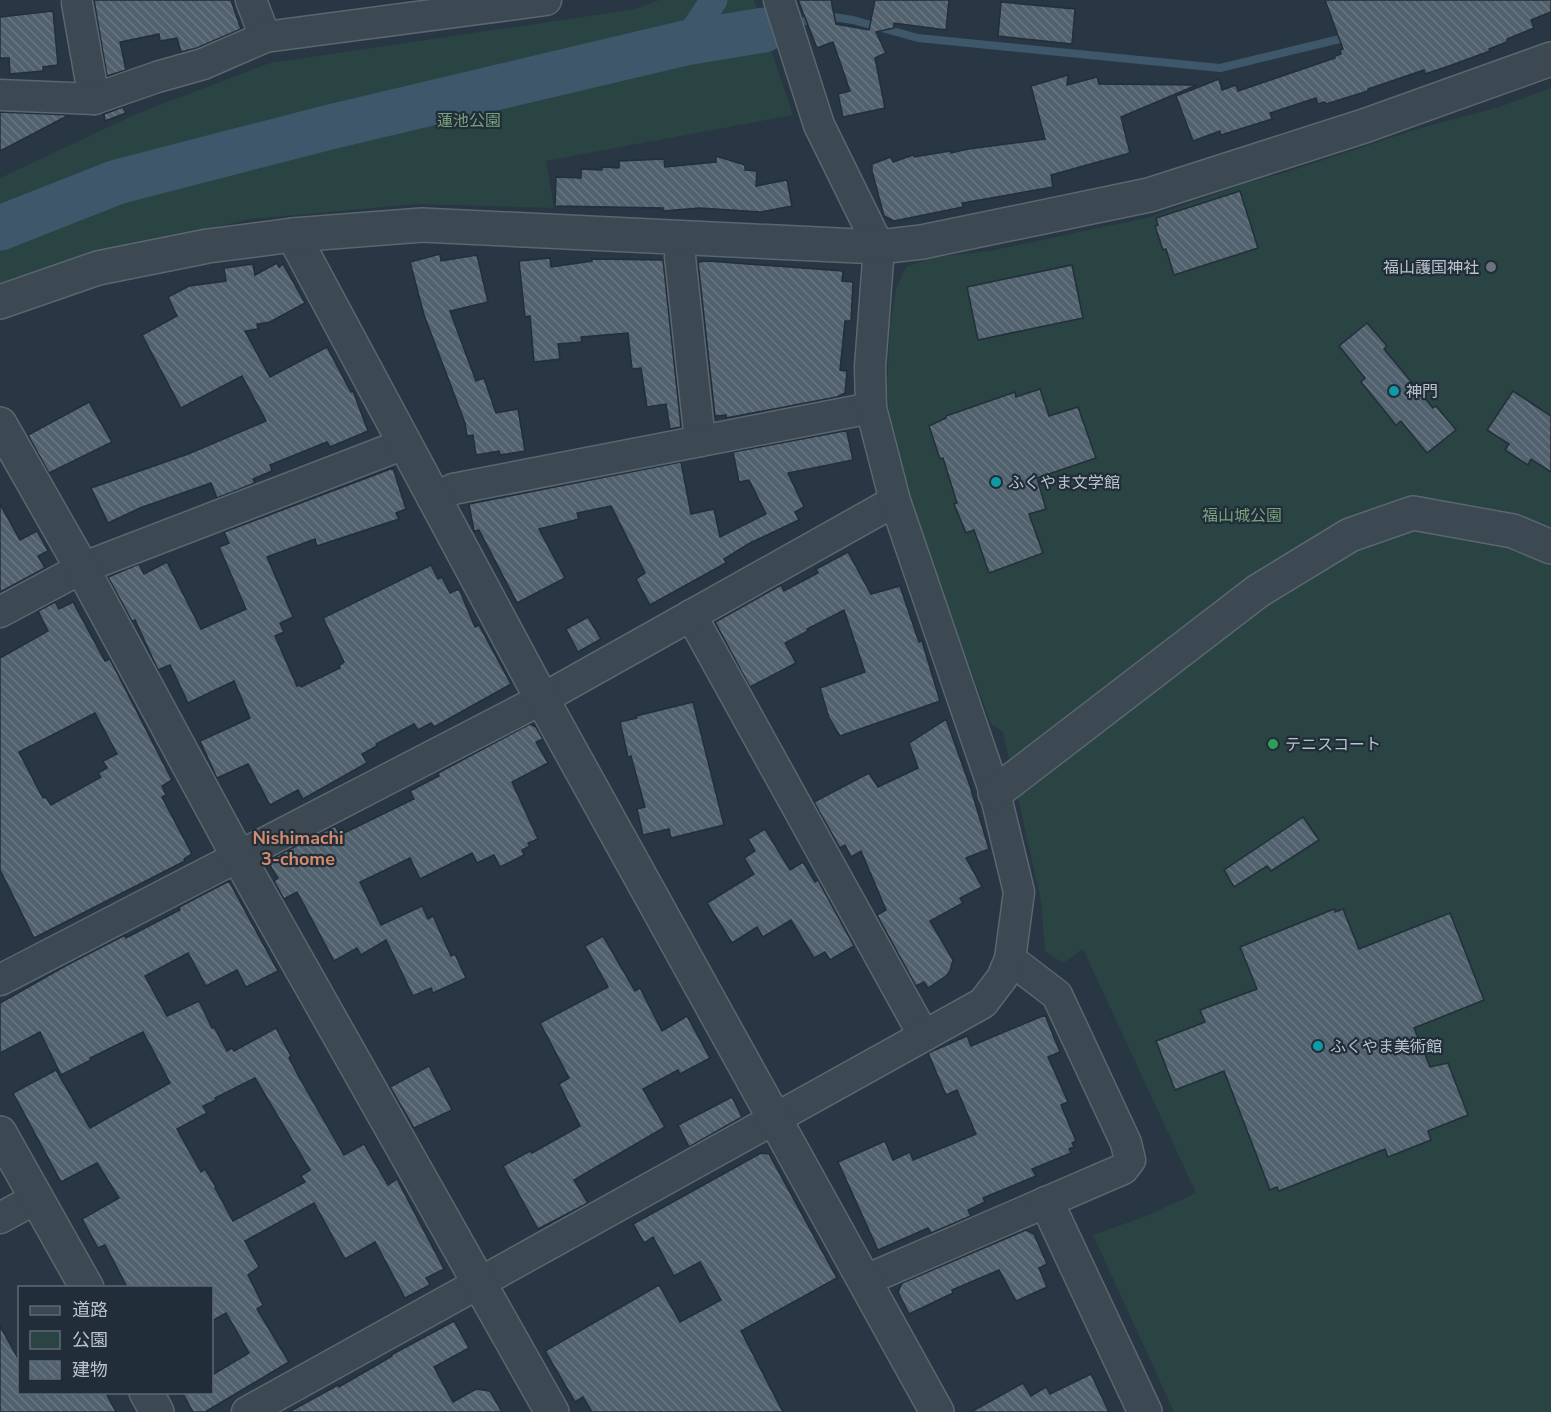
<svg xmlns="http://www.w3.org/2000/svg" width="1551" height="1412" viewBox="0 0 1551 1412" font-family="'Nunito Sans','Noto Sans JP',sans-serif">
<defs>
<pattern id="building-back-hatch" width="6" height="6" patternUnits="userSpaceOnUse" patternTransform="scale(1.5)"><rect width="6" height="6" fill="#51616d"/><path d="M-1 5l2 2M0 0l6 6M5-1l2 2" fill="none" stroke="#687681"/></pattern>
</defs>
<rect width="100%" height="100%" fill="#283743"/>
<g fill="#2a4343">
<polygon points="659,0 754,0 793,115 546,161 554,208 419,204 250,219 62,263 0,286 0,178 136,114 270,63 636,9"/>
<polygon points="1551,88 1551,1412 1174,1412 1093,1235 1146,1216 1196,1193 1083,949 1063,963 1045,951 1041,901 1003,732 991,724 914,517 891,431 887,388 890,325 896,289 906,267 935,257 990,251 1150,217 1246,183 1287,172 1417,129 1499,107"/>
</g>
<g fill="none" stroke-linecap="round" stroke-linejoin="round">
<polyline stroke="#3e576b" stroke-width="8" points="800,22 827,16 853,20 918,38 1220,68 1348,37"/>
<polyline stroke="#3e576b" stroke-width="27" points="685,43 714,0"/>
<polyline stroke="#3e576b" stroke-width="45" points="0,228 117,182 330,127 685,43 764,30"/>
</g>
<g fill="url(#building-back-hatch)" stroke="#232f3a" stroke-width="1.5" fill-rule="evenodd">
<polygon points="94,0 231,0 241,29 197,48 181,52 177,38 160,41 159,34 120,42 126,70 107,76"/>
<polygon points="798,0 831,0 836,24 869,30 875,0 949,0 946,30 894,23 894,28 876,32 886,53 875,58 885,108 843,117 838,94 850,91 833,42 817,48"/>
<polygon points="1325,0 1551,0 1551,12 1531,20 1534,28 1507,39 1507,42 1489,49 1490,51 1449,66 1425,74 1424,70 1368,89 1368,91 1326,104 1325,102 1318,104 1316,98 1270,113 1272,119 1221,135 1220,131 1193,141 1176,96 1219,79 1222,90 1236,85 1238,91 1335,58 1335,56 1341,54 1340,50 1343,49"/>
<polygon points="1001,2 1075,9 1072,44 998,36"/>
<polygon points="53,11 58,65 43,67 43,71 10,74 9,58 0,58 0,17"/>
<polygon points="1068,75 1067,85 1097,77 1099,84 1197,85 1121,117 1130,153 1051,175 1053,187 962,203 963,207 894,221 884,216 872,171 872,164 891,157 893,162 913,155 914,157 950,151 951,153 968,149 1045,139 1031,86"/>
<polygon points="123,107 126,113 105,121 104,114"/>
<polygon points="0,112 69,115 0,151"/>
<polygon points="716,156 745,165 745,170 757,171 756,186 787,180 792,206 761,212 700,208 663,211 663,208 555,206 556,177 581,178 581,169 602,170 602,167 619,168 619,161 664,159 665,167 716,162"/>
<polygon points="1240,191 1258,248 1174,275 1166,249 1163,250 1155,226 1158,225 1156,218"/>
<polygon points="440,254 441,261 477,255 488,302 450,311 476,381 484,378 496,413 518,409 525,451 500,455 499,451 476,455 473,435 467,436 465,423 424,315 410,262"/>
<polygon points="550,258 551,267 592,261 592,259 663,260 681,427 670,429 666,404 647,407 641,368 632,369 628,333 581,337 582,342 558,344 560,359 534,362 530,316 525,317 519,261"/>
<polygon points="708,261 843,271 842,281 853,282 851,321 845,321 840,370 847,371 845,393 837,397 726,418 726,415 715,416 698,262"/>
<polygon points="277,263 279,267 283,264 305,303 270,322 257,324 258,329 245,331 270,377 327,347 351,392 353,391 368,431 330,447 327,442 270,465 272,471 253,479 255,483 217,498 211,483 140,508 108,523 91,488 188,454 266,421 242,376 181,408 142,335 177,316 168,297 189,286 226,281 224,268 253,264 255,275"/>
<polygon points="1072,265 1083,318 978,340 967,287"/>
<polygon points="1367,323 1387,346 1384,349 1433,408 1436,406 1456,430 1427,453 1401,421 1396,425 1361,382 1365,378 1339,346"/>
<polygon points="1040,389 1049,416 1078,407 1096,458 1037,478 1046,509 1029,514 1043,553 989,573 974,530 966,533 954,504 957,503 943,458 940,459 929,426 946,418 946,416 1015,392 1016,397"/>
<polygon points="1513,391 1551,416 1551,472 1531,459 1528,465 1505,450 1509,444 1487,430"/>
<polygon points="89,402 112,442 49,473 28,435"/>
<polygon points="844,431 847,432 853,460 788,473 804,507 795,512 799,520 750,543 724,559 726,563 650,605 636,579 645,573 611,506 577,513 579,519 539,529 565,578 517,603 479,530 474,531 469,504 681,462 691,514 714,509 720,537 766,514 749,480 739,482 733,452"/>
<polygon points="393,468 406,509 396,513 399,519 317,546 315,539 267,557 293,617 280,623 284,632 275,636 297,686 300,685 301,687 340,668 339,666 344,662 323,618 431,565 438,579 442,577 450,593 459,589 475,627 479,625 511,684 434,727 431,723 418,730 414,724 376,744 377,746 362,754 367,763 303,799 298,790 270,805 248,764 217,778 200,741 250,718 234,681 188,703 170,665 158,670 135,620 132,621 108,577 139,564 144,574 167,562 201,629 246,609 219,547 229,543 224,532"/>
<polygon points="0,504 20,540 37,531 48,551 38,556 45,568 0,592"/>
<polygon points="848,552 871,594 900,586 919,642 922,641 940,701 840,736 829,718 820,688 865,672 844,610 807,629 808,631 785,643 796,663 750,687 715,622 781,585 784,591 818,573 816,569"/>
<path d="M55,602L59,609L73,602L105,661L110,659L172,780L162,786L166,795L162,797L192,854L184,859L185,861L34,938L0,870V658L48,631L38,611ZM95,713L117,754L103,761L107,768L98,773L101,777L51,805L46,797L43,798L19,752Z"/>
<polygon points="588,617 601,639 578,652 566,629"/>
<polygon points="693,702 724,825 671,838 669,829 643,835 637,809 645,807 631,756 628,757 620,722 637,718 636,716"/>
<polygon points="946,719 970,786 989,849 966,858 982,887 960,898 963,903 930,921 953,960 950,971 946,976 928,988 924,982 916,986 877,915 886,910 861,851 851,857 845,845 840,848 814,802 869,773 878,787 918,768 909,743"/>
<polygon points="530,724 536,727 543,739 536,742 548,763 512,782 538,839 528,843 530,846 522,850 524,855 500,867 494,855 477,863 472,853 420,879 410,858 360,882 381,925 422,906 428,919 433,916 451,956 455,954 466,978 433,993 431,988 413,996 386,940 361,955 357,948 334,961 297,892 284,899 274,881 278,878 267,861 335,826 340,835 414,799 410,791 439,776 438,773"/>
<polygon points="1303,817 1319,840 1271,871 1267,866 1234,887 1224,870"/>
<polygon points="765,829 790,870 803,862 815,882 818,880 854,946 830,960 825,952 814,958 791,920 763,937 757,927 732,943 707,903 754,874 744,858 755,851 748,839"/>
<path d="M229,881L278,971L246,987L237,970L206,986L188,953L145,976L167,1016L199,1001L212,1028L214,1027L227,1051L232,1048L234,1051L276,1028L291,1056L289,1058L299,1077L344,1155L364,1144L388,1185L397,1179L444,1269L426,1278L430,1285L405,1298L375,1242L345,1259L314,1203L245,1241L259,1267L248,1275L263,1305L257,1309L289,1362L205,1412H193L182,1392H212V1375L249,1353L226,1313L212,1321V1287H127L105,1245L98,1248L82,1219L119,1198L97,1163L61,1182L13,1093L56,1070L90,1128L170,1083L143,1032L90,1058L91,1060L61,1075L40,1032L0,1053V1003L67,965L125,935L126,938L180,910L179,907ZM255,1078L310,1170L301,1176L305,1182L233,1221L215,1188L216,1187L205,1169L201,1172L177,1129L207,1113L203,1106L216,1100L215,1098Z"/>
<polygon points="1334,909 1335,912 1343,909 1359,949 1450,913 1484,1000 1414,1028 1430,1067 1448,1063 1468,1115 1428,1131 1431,1140 1388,1157 1385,1149 1279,1191 1277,1187 1270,1190 1224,1071 1175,1090 1156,1041 1205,1022 1200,1010 1257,989 1240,947"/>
<polygon points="603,936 635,991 640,988 662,1031 687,1016 710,1058 680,1074 678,1070 643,1089 665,1127 574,1180 588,1203 538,1229 503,1166 530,1151 532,1153 580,1126 559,1084 569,1078 540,1023 608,987 585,946"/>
<polygon points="1045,1015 1060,1052 1048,1057 1068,1102 1061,1105 1076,1141 1072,1143 1074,1147 1069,1149 1071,1153 1032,1169 1036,1176 983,1198 985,1202 968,1210 971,1216 931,1233 928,1228 878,1250 838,1162 885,1141 893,1160 910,1152 913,1160 976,1134 957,1090 946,1095 928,1053 967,1036 971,1046"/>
<polygon points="429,1066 452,1110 414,1128 390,1087"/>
<polygon points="732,1097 742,1117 689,1147 678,1125"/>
<polygon points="761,1153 769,1154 837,1278 741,1331 783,1412 592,1412 583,1397 575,1402 545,1351 659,1285 680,1322 721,1300 700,1262 674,1276 653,1237 644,1243 633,1224"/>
<polygon points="1026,1230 1034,1234 1047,1264 1039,1268 1047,1287 1016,1301 999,1270 952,1290 953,1293 909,1314 898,1292 902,1283"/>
<polygon points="454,1321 469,1348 434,1367 453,1402 476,1389 490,1391 502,1412 289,1412 338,1385 339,1387 392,1356 391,1355"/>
<polygon points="0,1326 20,1362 20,1392 106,1393 116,1412 0,1412"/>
<polygon points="1091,1374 1109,1412 971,1412 1023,1383 1031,1396 1046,1387 1050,1394"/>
</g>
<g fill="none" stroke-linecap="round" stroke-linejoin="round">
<defs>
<g id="minor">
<polyline points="251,0 265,37"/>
<polyline points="77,3 94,99"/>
<polyline points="0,95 94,99 157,77 203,64 265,37 546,0"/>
<polyline points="682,238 680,257 700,441"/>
<polyline points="433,499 453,489 871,408"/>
<polyline points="0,612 82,568 404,444"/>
<polyline points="691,615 924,1036"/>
<polyline points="0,980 542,699 895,501"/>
<polyline points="0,1218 37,1198"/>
<polyline points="866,1280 1123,1169 1130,1160 1126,1143 1057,995 1010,959"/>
<polyline points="247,1412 983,1003 1002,978 1010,959 1019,892 995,793 895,501 871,408 870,367 879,247 819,125 779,0"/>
</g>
<g id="tertiary">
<polyline points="293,235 542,699 937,1412"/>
<polyline points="0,302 98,268 208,246 293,235 422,225 879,247 922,242 1149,195 1364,126 1551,59"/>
<polyline points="0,424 82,568 238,856 552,1412"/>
<polyline points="995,793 1258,591 1350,535 1413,513 1513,531 1551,547"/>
<polyline points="0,1133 87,1288"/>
<polyline points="1047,1203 1145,1412"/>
<polyline points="146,1392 157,1412"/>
</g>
</defs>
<use href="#minor" stroke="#5a6670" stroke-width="33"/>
<use href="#tertiary" stroke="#5a6670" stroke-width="36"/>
<use href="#minor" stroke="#3c4852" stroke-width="30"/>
<use href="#tertiary" stroke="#3c4852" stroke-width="33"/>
</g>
<circle fill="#6b7280" stroke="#212d38" stroke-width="2" cx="1491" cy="267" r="6"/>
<g fill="#0f9aa8" stroke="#212d38" stroke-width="2">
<circle cx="1394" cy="391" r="6"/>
<circle cx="996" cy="482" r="6"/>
<circle cx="1318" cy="1046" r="6"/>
</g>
<circle fill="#2e9e5b" stroke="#212d38" stroke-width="2" cx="1273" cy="744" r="6"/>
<g text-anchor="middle" stroke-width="4.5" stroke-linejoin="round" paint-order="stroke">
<g font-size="16" fill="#78a17c" stroke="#212d38">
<text x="469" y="126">蓮池公園</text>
<text x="1242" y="521">福山城公園</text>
</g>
<g font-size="16" fill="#b9c3cc" stroke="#212d38" text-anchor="start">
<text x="1479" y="273" text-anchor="end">福山護国神社</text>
<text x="1406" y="397">神門</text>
<text x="1008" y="488">ふくやま文学館</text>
<text x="1285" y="750">テニスコート</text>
<text x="1330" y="1052">ふくやま美術館</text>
</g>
<g font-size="18" font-weight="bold" fill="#d48b6d" stroke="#212d38">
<text x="298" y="844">Nishimachi<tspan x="298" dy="21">3-chome</tspan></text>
</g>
</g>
<rect x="18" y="1286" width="195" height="108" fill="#212d38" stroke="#5e6973" stroke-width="1.5"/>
<rect x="30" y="1306" width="30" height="9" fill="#3c4852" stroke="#5e6973" stroke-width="1.5"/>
<text x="72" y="1316" font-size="18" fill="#b9c3cc">道路</text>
<rect x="30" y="1331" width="30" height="18" fill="#2a4343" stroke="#5e6973" stroke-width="1.5"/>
<text x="72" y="1346" font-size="18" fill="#b9c3cc">公園</text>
<rect x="30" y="1361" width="30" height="18" fill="url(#building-back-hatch)" stroke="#5e6973" stroke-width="1.5"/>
<text x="72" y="1376" font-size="18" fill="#b9c3cc">建物</text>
</svg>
